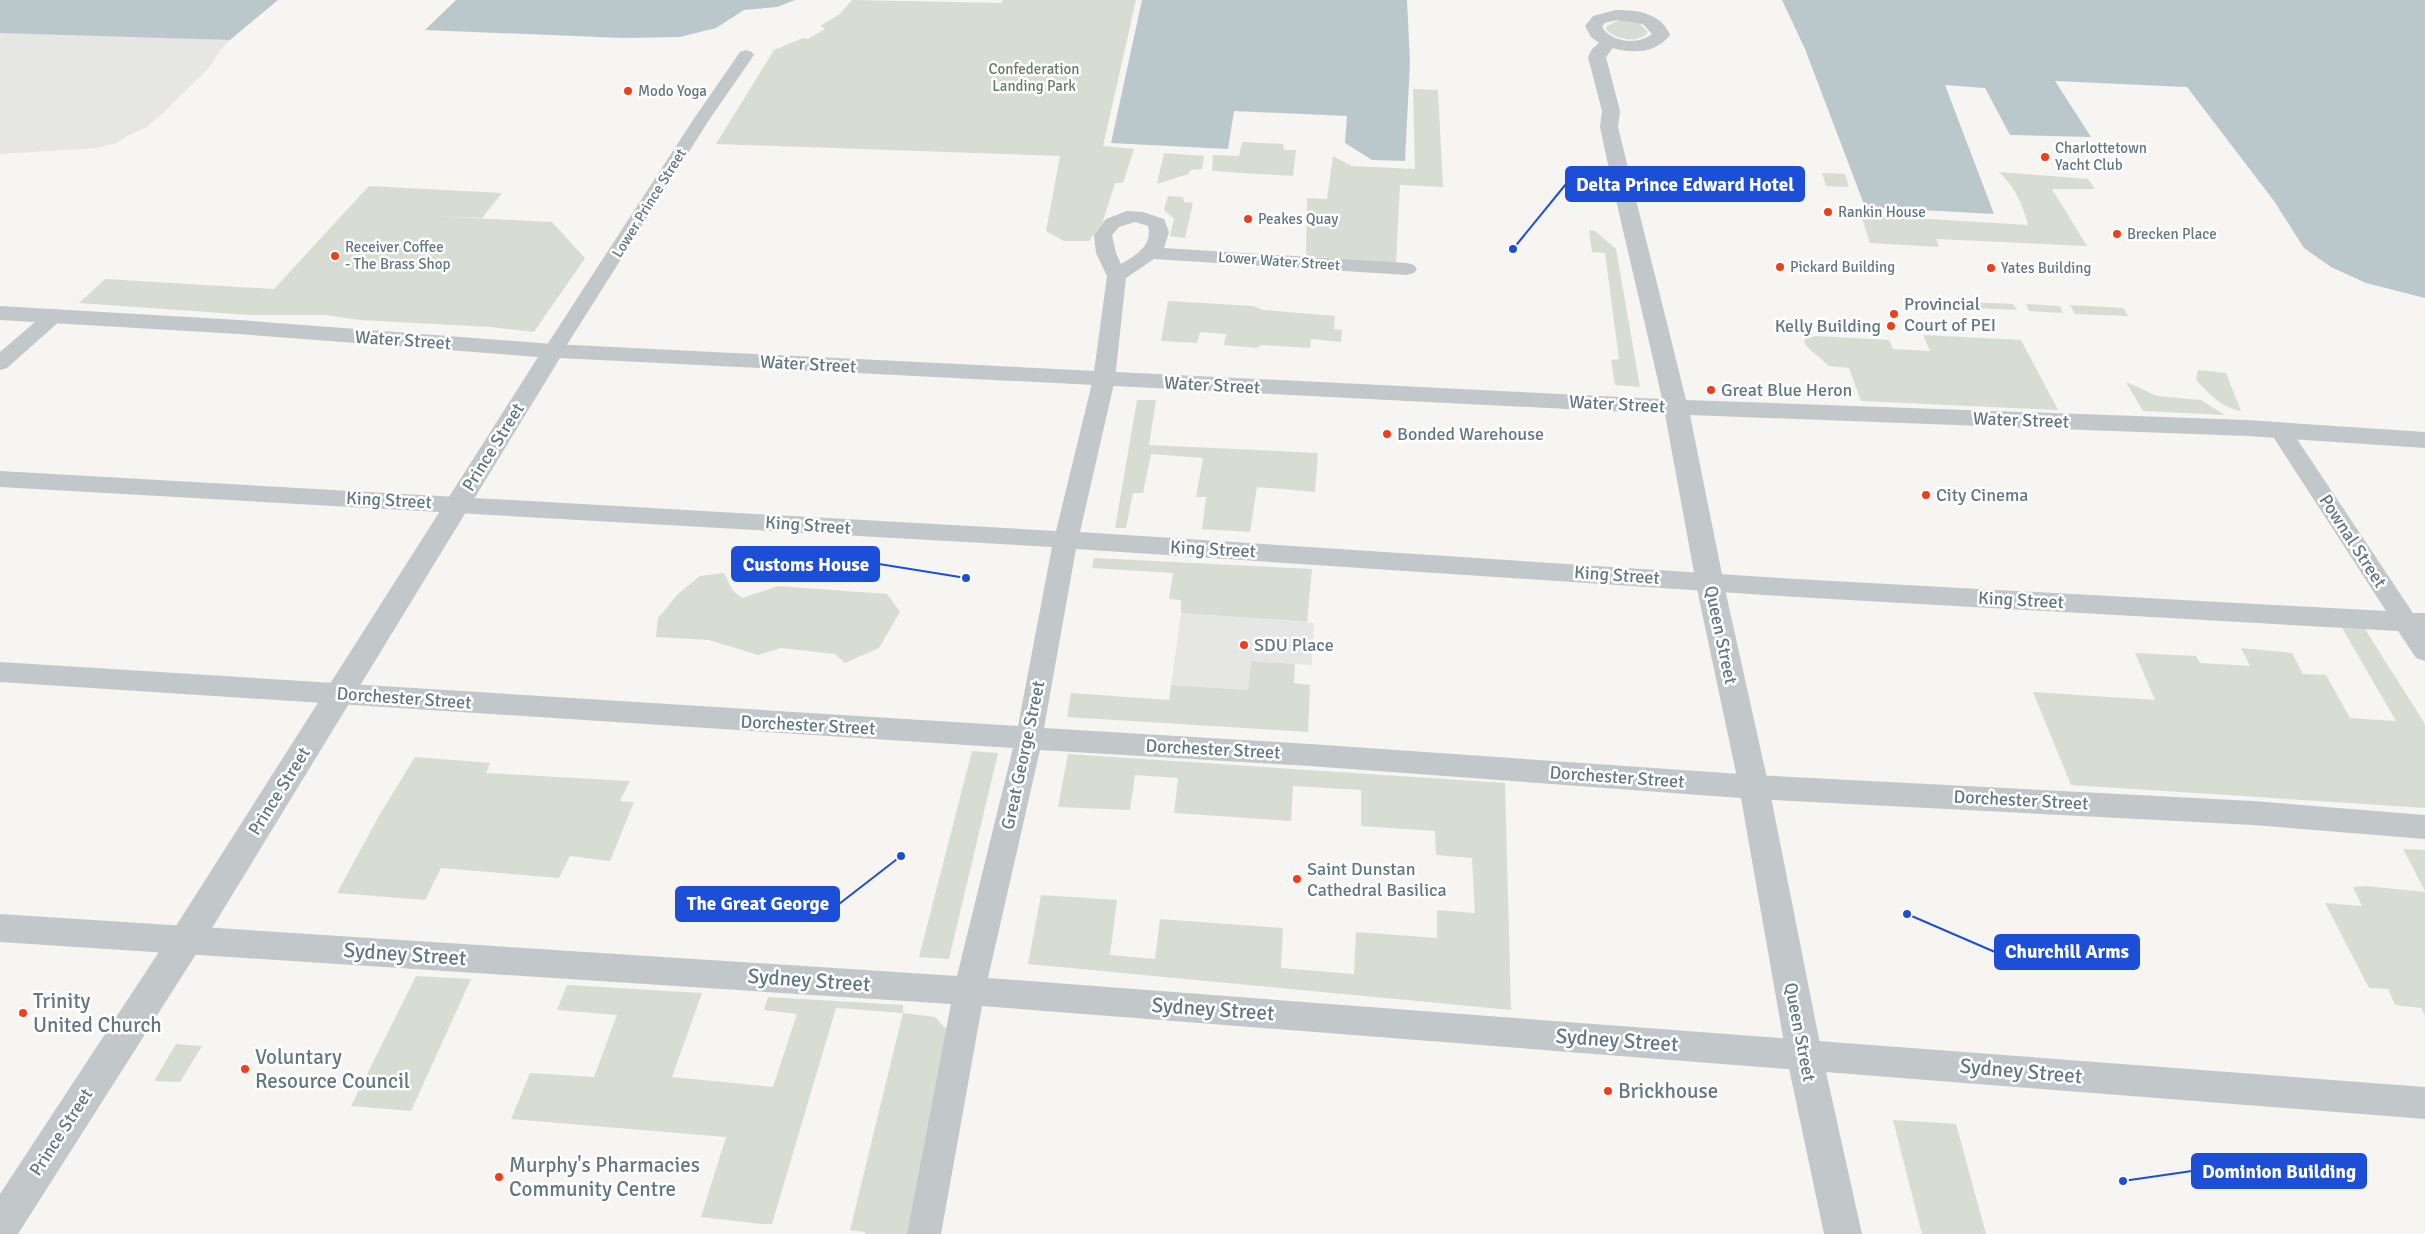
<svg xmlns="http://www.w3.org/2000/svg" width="2425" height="1234" viewBox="0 0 2425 1234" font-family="Signika,sans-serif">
<rect width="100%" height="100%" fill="#f6f5f1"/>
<g fill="#e6e7e5">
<polygon points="0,32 230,40 220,50 209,68 166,110 147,127 127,136 117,143 97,148 0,154"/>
<polygon points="1181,613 1314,623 1312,665 1251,661 1248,690 1171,685"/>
</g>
<g fill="#d7ddd2">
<polygon points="852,0 1001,3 1003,0 1136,0 1103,146 1134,149 1123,183 1115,183 1102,224 1089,241 1064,241 1046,231 1060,156 716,144 774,50 803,38 808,39 825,29 820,26 840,14"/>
<path d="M1619,20L1639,23L1648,32C1639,44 1614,40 1606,29L1607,26Z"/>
<polygon points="1413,89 1438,90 1443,187 1400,185 1396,263 1306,256 1307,198 1327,199 1333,156 1352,166 1415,169"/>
<polygon points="1242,142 1283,144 1284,150 1296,150 1293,176 1212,171 1213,155 1239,156"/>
<polygon points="1164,153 1204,156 1202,169 1191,170 1188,174 1157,184"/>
<path d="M1999,172L2088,179L2095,189H2052L2087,246L1936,239L1939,247L1870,243L1861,215L2028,225C2023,205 2015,187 1999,172Z"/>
<polygon points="1822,173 1845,174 1849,187 1826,186"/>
<polygon points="369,186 502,193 482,218 431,216 552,222 585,258 534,332 491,327 359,320 325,315 250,315 79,303 105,279 274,289"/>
<polygon points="1168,196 1183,197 1184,202 1193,203 1185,238 1170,236 1174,219 1164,210"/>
<polygon points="1589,230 1595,231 1616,249 1640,387 1615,385 1611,360 1619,359 1605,253 1592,252"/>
<polygon points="1168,301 1253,306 1263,310 1335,316 1334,329 1342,330 1341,342 1311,339 1310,348 1262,345 1256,348 1224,345 1226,334 1200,332 1197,343 1161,341"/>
<polygon points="1970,302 2013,304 2017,310 1973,308"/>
<polygon points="2026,304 2060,306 2063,313 2029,311"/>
<polygon points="2070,305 2123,308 2128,316 2075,314"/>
<polygon points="1923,335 2021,340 2058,410 1861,401 1849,368 1829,366 1806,346 1804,339 1816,336 1889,340 1893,349 1930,351"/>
<path d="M2198,370L2226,373L2241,411C2222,408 2209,394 2196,380Z"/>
<polygon points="2126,382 2157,396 2201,400 2225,415 2143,411"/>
<polygon points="1137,400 1156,400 1149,445 1318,453 1315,492 1257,487 1250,532 1202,529 1206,497 1196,497 1203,458 1151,454 1143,493 1133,493 1126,528 1115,528"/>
<polygon points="1094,558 1312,569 1307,622 1181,613 1181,600 1169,599 1173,573 1092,568"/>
<polygon points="724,573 733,591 742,598 778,586 887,594 900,612 879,648 845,663 835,654 781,648 758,655 709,640 656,637 658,618 678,594 700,576"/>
<polygon points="2342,628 2365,629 2425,724 2425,808 2071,785 2033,692 2155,700 2135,653 2196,656 2200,663 2250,666 2241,648 2292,653 2303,674 2326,675 2350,718 2396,721"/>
<polygon points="1251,661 1295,664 1294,683 1310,685 1308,732 1067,717 1071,693 1169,700 1171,685 1248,690"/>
<polygon points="972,751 998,753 949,959 919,957"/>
<polygon points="1068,754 1505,783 1511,1010 1028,964 1041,895 1117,900 1110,955 1155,959 1160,919 1283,928 1281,968 1354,974 1356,932 1437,938 1437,910 1475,913 1472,858 1436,855 1435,831 1361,826 1361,790 1293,786 1291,821 1174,813 1178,778 1135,775 1130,810 1058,807"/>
<polygon points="415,757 490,763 486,773 630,781 620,801 634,802 610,861 570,856 559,878 441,868 425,900 337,893 380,814"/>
<polygon points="2403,849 2425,850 2425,891"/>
<polygon points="2366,886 2425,892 2425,1016 2421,1008 2395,1005 2388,989 2369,988 2325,903 2362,906 2353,887"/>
<polygon points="416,976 471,979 411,1111 351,1106"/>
<polygon points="567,985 702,993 672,1077 773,1087 797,1014 764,1010 768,997 903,1005 903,1013 935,1017 951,1034 915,1234 865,1234 865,1232 850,1230 903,1013 836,1008 772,1224 762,1224 701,1217 726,1137 511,1119 530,1073 594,1077 617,1015 557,1010"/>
<polygon points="176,1044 202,1046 180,1082 154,1081"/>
<polygon points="1893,1120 1956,1124 1986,1234 1922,1234"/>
</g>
<g fill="#bac8cb">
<polygon points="0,0 278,0 230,40 0,33"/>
<polygon points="456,0 795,0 777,7 744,10 716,28 680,37 622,38 425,30"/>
<polygon points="1142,0 1407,0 1410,62 1405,161 1372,160 1345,143 1347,116 1234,111 1228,149 1111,143"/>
<polygon points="1782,0 2425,0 2425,298 2366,283 2331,267 2304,248 2274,201 2187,87 2055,81 2091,137 2010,135 1985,88 1945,85 1994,214 1865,207 1805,49"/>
</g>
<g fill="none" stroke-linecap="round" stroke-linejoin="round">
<g fill="#c2c7c9" fill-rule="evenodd">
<polygon points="746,50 752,52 754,55 709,120 563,351 560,356 553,357 546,356 543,351 693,120 740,52"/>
<path d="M1127,211L1143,212L1164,219L1169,232L1164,248L1407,263L1414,265L1417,269L1414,273L1407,275L1154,259L1126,278L1115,379L1080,532L1796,579L2386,611L2270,432L2273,427L2281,425L2289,427L2413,613H2425V661L2416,658L2398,631L1796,597L1076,549L1044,728L1310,744L1754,775L2253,801L2425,815V839L2253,825L1754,799L1310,766L1040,750L988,978L2425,1087V1119L982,1006L941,1234H907L951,1004L0,942V914L957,976L1013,748L0,682V662L1018,726L1052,547L0,487V471L1056,531L1093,379L1107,276L1096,253L1094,235L1106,219ZM1135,222L1148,226C1153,246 1136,255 1121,264L1116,253L1112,235L1119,227Z"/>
<polygon points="55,309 62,311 65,315 62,319 7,368 0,370 0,352 48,311"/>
</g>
<path fill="#c2c7c9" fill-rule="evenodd" d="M1616,10C1638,10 1661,13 1670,35C1657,53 1633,54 1613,48L1606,57L1620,111L1618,127C1640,218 1664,309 1686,400L2247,420L2425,432V448L2247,436L1690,415L1725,589L1769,787L1822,1054L1862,1234H1824L1786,1054L1739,787L1697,589L1665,414L560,358L198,951L18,1234H0V1194L174,929L538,357L239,334L0,320V306L239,320L553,344L1662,399C1642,308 1619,218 1600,127L1602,111L1588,57L1592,49L1599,43L1591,37L1585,26L1593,16ZM1617,20L1643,24L1652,34C1639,45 1611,43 1602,27L1605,23Z"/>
</g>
<g fill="#ec3f1b" stroke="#fff" stroke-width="2">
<circle cx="628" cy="91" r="5"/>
<circle cx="2045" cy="157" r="5"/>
<circle cx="1828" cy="212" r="5"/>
<circle cx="1248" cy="219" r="5"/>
<circle cx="2117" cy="234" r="5"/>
<circle cx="335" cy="256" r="5"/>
<circle cx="1780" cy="267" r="5"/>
<circle cx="1991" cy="268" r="5"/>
<circle cx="1894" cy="314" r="5"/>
<circle cx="1891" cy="326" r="5"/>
<circle cx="1711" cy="390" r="5"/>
<circle cx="1387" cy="434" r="5"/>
<circle cx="1926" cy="495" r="5"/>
<circle cx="1244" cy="645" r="5"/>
<circle cx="1297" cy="879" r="5"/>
<circle cx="23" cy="1013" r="5"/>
<circle cx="245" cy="1069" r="5"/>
<circle cx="1608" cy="1091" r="5"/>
<circle cx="499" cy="1177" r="5"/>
</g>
<g text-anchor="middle" stroke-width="5" stroke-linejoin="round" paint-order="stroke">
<g font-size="15" fill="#697b62" stroke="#fff">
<text x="1034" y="74">Confederation<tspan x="1034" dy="17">Landing Park</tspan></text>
</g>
<g font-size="15" fill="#637784" stroke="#fff" text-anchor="start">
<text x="638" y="96">Modo Yoga</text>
<text x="2055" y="153">Charlottetown<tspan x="2055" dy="17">Yacht Club</tspan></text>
<text x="1838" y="217">Rankin House</text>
<text x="1258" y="224">Peakes Quay</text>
<text x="2127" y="239">Brecken Place</text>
<text x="345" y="252">Receiver Coffee<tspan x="345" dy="17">- The Brass Shop</tspan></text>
<text x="1790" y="272">Pickard Building</text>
<text x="2001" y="273">Yates Building</text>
</g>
<g font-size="15" fill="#637784" stroke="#fff">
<text transform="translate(649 203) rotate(-58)" y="5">Lower Prince Street</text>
<text transform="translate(1279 261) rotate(4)" y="5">Lower Water Street</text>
</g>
<g font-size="18" fill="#637784" stroke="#fff" text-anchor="start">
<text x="1904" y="310">Provincial<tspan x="1904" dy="21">Court of PEI</tspan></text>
<text x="1881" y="332" text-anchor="end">Kelly Building</text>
<text x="1721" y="396">Great Blue Heron</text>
<text x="1397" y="440">Bonded Warehouse</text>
<text x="1936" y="501">City Cinema</text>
<text x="1254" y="651">SDU Place</text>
<text x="1307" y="875">Saint Dunstan<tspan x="1307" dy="21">Cathedral Basilica</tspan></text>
</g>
<g font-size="18" fill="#637784" stroke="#fff">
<text transform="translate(403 340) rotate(4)" y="6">Water Street</text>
<text transform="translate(808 364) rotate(3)" y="6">Water Street</text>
<text transform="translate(1212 385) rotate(3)" y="6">Water Street</text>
<text transform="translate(1617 404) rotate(3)" y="6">Water Street</text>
<text transform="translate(2021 420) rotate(2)" y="6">Water Street</text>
<text transform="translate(493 447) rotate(-58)" y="6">Prince Street</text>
<text transform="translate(389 500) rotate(3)" y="6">King Street</text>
<text transform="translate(808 525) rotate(4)" y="6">King Street</text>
<text transform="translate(2353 541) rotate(57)" y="6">Pownal Street</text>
<text transform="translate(1213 549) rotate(3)" y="6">King Street</text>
<text transform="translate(1617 575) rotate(4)" y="6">King Street</text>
<text transform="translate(2021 600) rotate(3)" y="6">King Street</text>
<text transform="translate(1721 635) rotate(78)" y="6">Queen Street</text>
<text transform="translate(404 698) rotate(4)" y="6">Dorchester Street</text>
<text transform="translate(808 725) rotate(3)" y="6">Dorchester Street</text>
<text transform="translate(1213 749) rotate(3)" y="6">Dorchester Street</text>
<text transform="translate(1023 755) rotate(-78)" y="6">Great George Street</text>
<text transform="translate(1617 777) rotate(4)" y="6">Dorchester Street</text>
<text transform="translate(279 791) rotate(-58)" y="6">Prince Street</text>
<text transform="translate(2021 800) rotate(3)" y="6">Dorchester Street</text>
<text transform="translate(1800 1032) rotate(79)" y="6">Queen Street</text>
<text transform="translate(61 1132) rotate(-57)" y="6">Prince Street</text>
</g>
<g font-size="21" fill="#637784" stroke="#fff">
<text transform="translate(405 954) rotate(4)" y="7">Sydney Street</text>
<text transform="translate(809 980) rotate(4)" y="7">Sydney Street</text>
<text transform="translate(1213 1009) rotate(4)" y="7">Sydney Street</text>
<text transform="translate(1617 1040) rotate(4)" y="7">Sydney Street</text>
<text transform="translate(2021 1071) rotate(5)" y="7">Sydney Street</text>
</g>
<g font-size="21" fill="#637784" stroke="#fff" text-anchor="start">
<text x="33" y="1008">Trinity<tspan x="33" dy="24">United Church</tspan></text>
<text x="255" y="1064">Voluntary<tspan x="255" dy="24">Resource Council</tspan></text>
<text x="1618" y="1098">Brickhouse</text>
<text x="509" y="1172">Murphy's Pharmacies<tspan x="509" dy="24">Community Centre</tspan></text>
</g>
</g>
<path fill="none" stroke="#1d4ed8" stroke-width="2" d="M1513 249L1566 184M966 578L879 564M901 856L839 904M1907 914L1995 952M2123 1181L2192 1171"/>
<g fill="#1d4ed8" stroke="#fff" stroke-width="2">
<circle cx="1513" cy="249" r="5"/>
<circle cx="966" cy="578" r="5"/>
<circle cx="901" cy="856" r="5"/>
<circle cx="1907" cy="914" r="5"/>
<circle cx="2123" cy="1181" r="5"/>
</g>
<g fill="#1d4ed8" stroke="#1d4ed8" stroke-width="2">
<rect x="1566" y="167" width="238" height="34" rx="5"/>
<rect x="732" y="547" width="147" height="34" rx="5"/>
<rect x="676" y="887" width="163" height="34" rx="5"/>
<rect x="1995" y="935" width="144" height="34" rx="5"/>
<rect x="2192" y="1154" width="174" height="34" rx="5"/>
</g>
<g font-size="19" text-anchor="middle" font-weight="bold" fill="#fff">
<text x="1685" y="191">Delta Prince Edward Hotel</text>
<text x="806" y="571">Customs House</text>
<text x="758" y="910">The Great George</text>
<text x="2067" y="958">Churchill Arms</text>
<text x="2279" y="1178">Dominion Building</text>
</g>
</svg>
